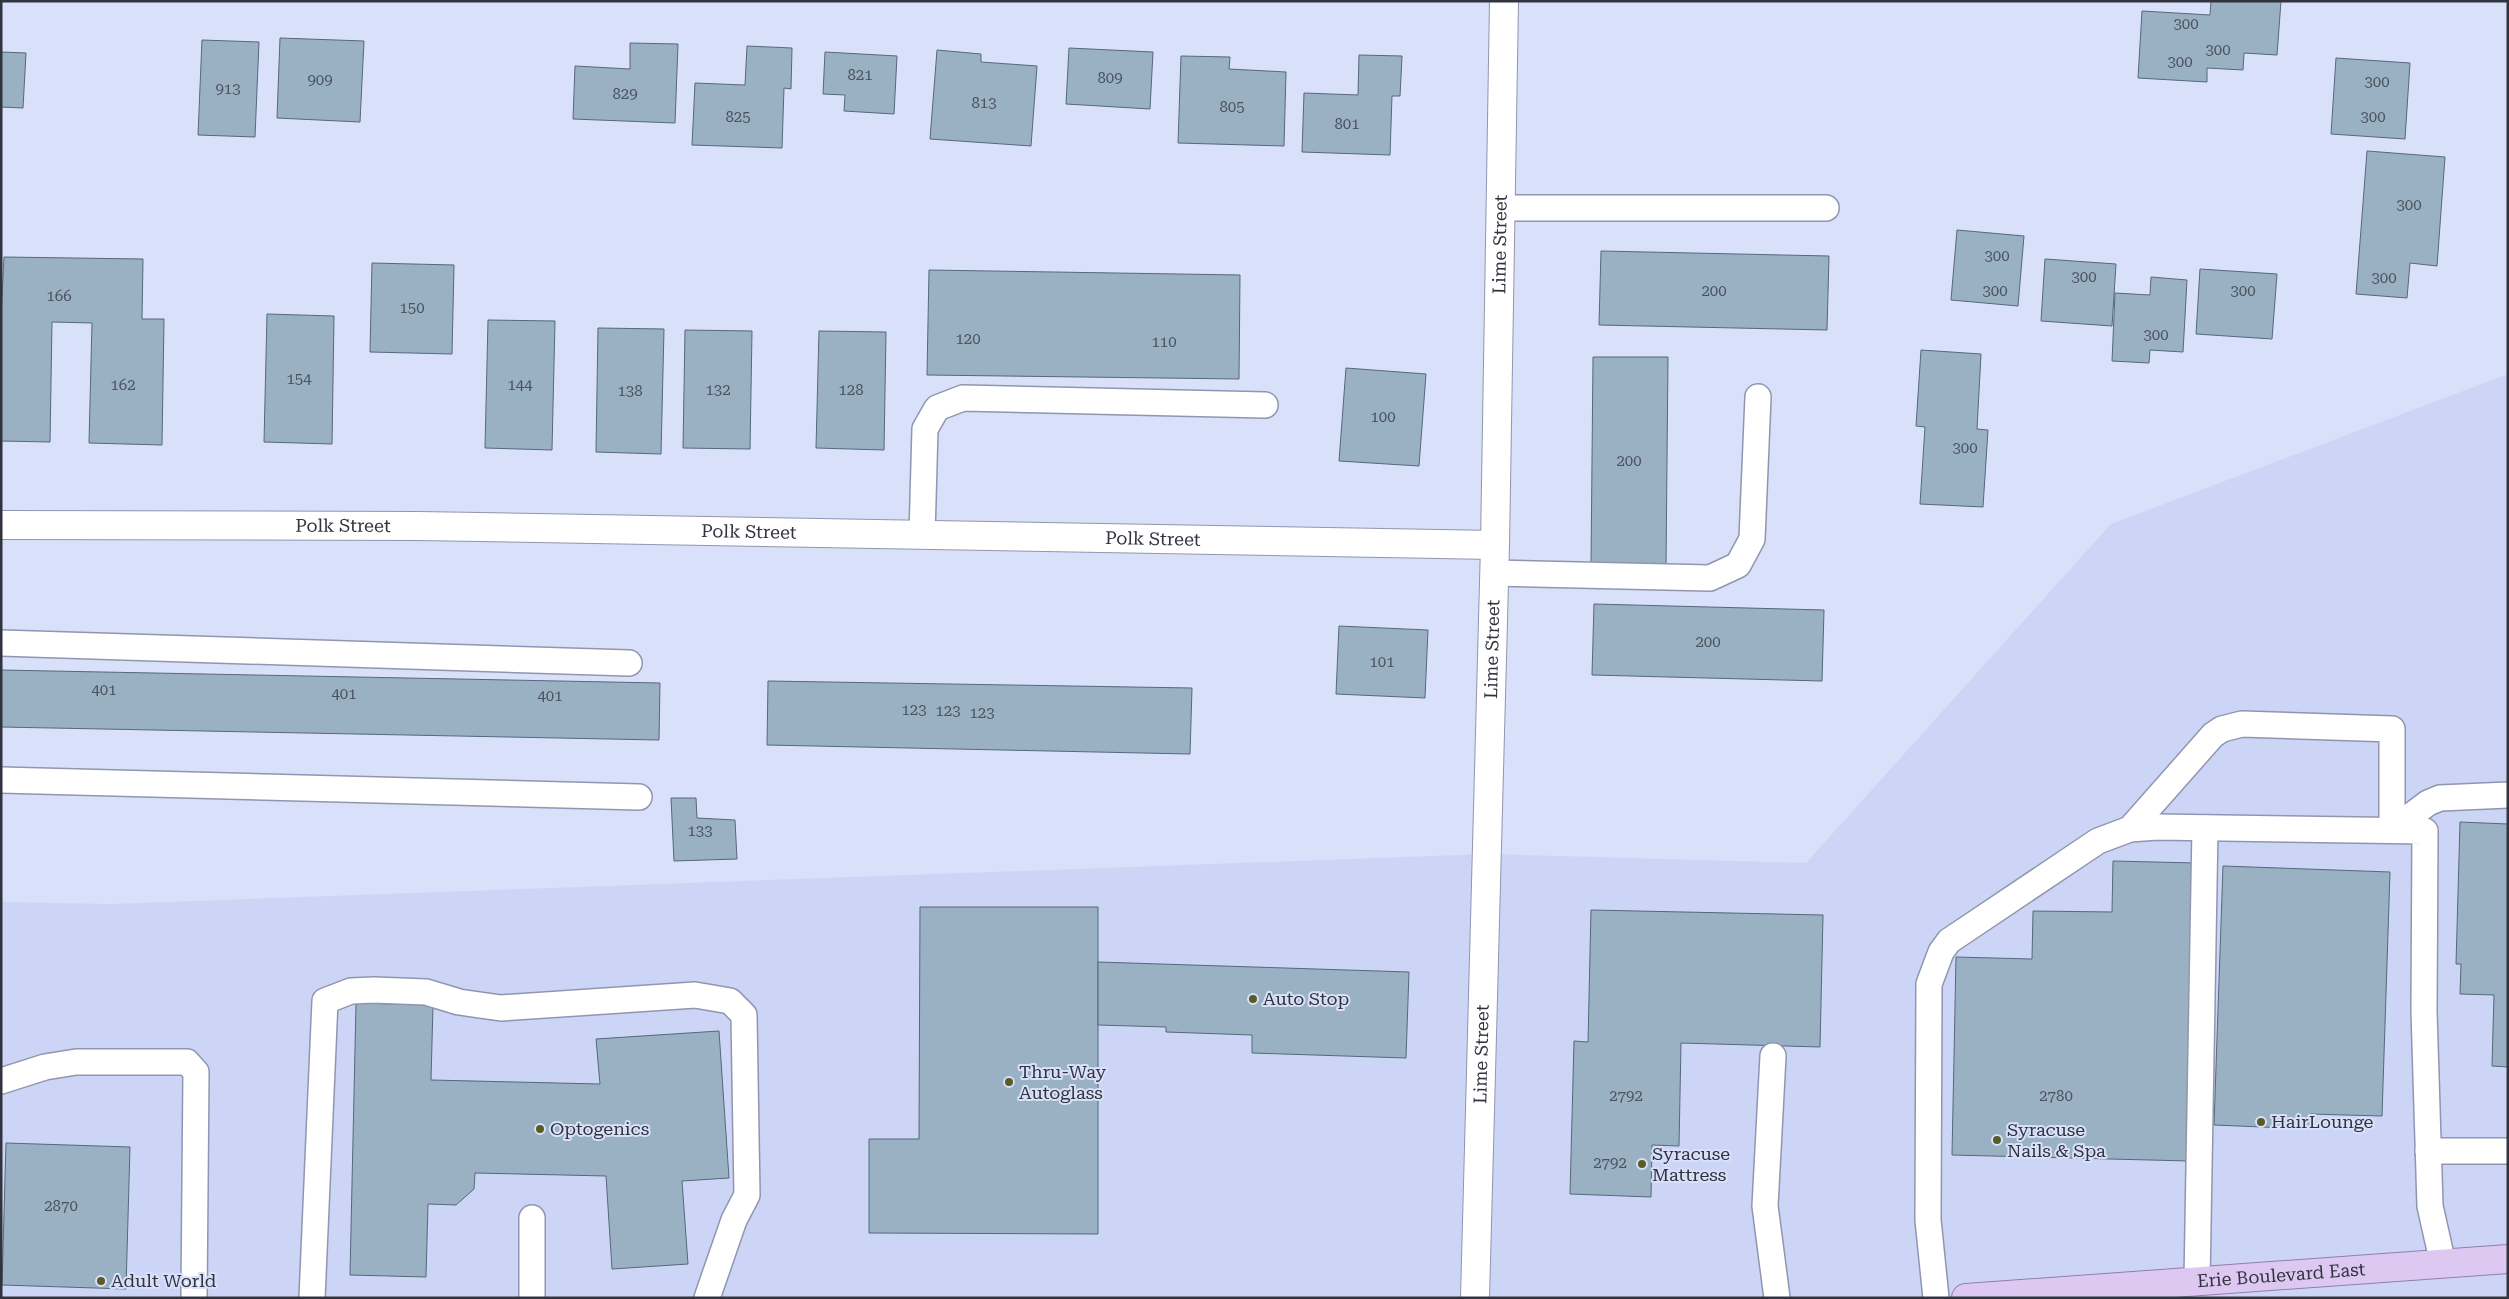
<svg xmlns="http://www.w3.org/2000/svg" width="2509" height="1299" viewBox="0 0 2509 1299" font-family="'Roboto Serif',serif">
<rect width="100%" height="100%" fill="#d9e0fa"/>
<polygon fill="#cdd5f7" points="2508,374 2508,1298 1,1298 1,902 112,904 1487,854 1806,863 2111,524"/>
<g fill="#99b1c3" stroke="#54697a">
<polygon points="2211,1 2281,1 2277,55 2244,53 2243,70 2207,68 2207,82 2138,78 2142,11 2210,15"/>
<polygon points="280,38 364,41 360,122 277,118"/>
<polygon points="202,40 259,42 255,137 198,135"/>
<polygon points="630,43 678,44 675,123 573,119 575,66 630,69"/>
<polygon points="747,46 792,48 791,89 784,88 782,148 692,145 695,83 745,85"/>
<polygon points="1069,48 1153,52 1150,109 1066,104"/>
<polygon points="937,50 981,54 981,62 1037,66 1031,146 930,139"/>
<polygon points="1,52 26,53 23,108 1,107"/>
<polygon points="825,52 897,56 894,114 844,111 845,95 823,94"/>
<polygon points="1359,55 1402,56 1400,96 1392,96 1390,155 1302,152 1304,93 1358,95"/>
<polygon points="1181,56 1230,57 1229,69 1286,72 1284,146 1178,143"/>
<polygon points="2336,58 2410,63 2405,139 2331,134"/>
<polygon points="2367,151 2445,157 2437,266 2410,263 2407,298 2356,294"/>
<polygon points="1957,230 2024,236 2018,306 1951,300"/>
<polygon points="1601,251 1829,256 1827,330 1599,325"/>
<polygon points="4,257 143,259 142,319 164,319 162,445 89,443 92,323 52,322 50,442 1,441 1,316"/>
<polygon points="2045,259 2116,264 2112,326 2041,321"/>
<polygon points="372,263 454,265 452,354 370,352"/>
<polygon points="2200,269 2277,274 2272,339 2196,334"/>
<polygon points="929,270 1240,275 1239,379 927,375"/>
<polygon points="2151,277 2187,280 2183,352 2150,350 2149,363 2112,361 2115,293 2150,295"/>
<polygon points="267,314 334,316 332,444 264,442"/>
<polygon points="488,320 555,321 552,450 485,448"/>
<polygon points="598,328 664,329 661,454 596,452"/>
<polygon points="685,330 752,331 750,449 683,448"/>
<polygon points="819,331 886,332 884,450 816,448"/>
<polygon points="1921,350 1981,354 1977,429 1988,430 1983,507 1920,504 1925,427 1916,426"/>
<polygon points="1593,357 1668,357 1666,566 1591,565"/>
<polygon points="1346,368 1426,374 1419,466 1339,461"/>
<polygon points="1594,604 1824,610 1822,681 1592,675"/>
<polygon points="1339,626 1428,630 1425,698 1336,694"/>
<polygon points="1,670 660,683 659,740 1,727"/>
<polygon points="768,681 1192,688 1190,754 767,745"/>
<polygon points="671,798 696,798 697,818 735,820 737,859 674,861"/>
<polygon points="2460,822 2508,824 2508,1067 2492,1066 2494,995 2460,994 2461,964 2456,964"/>
<polygon points="2113,861 2196,863 2189,1161 1952,1155 1956,957 2032,959 2033,911 2112,912"/>
<polygon points="2223,866 2390,872 2382,1116 2310,1114 2310,1129 2214,1125"/>
<polygon points="920,907 1098,907 1098,1234 869,1233 869,1139 919,1139"/>
<polygon points="1591,910 1823,915 1820,1047 1681,1043 1679,1146 1652,1145 1651,1197 1570,1194 1574,1041 1588,1042"/>
<polygon points="1098,962 1409,972 1406,1058 1252,1053 1252,1035 1166,1032 1166,1027 1098,1025"/>
<polygon points="356,1003 433,1005 431,1080 600,1084 596,1039 719,1031 729,1178 682,1181 688,1264 612,1269 606,1176 475,1173 474,1189 456,1205 428,1204 426,1277 350,1275"/>
<polygon points="6,1143 130,1147 126,1289 2,1285"/>
</g>
<g fill="none" stroke-linecap="round" stroke-linejoin="round">
<defs>
<g id="lane">
<polyline points="1500,208 1826,208"/>
<polyline points="922,535 925,429 937,408 963,398 1265,405"/>
<polyline points="1494,573 1710,578 1738,565 1752,539 1758,397"/>
<polyline points="1,643 629,663"/>
<polyline points="1,780 639,797"/>
<polyline points="2130,829 2213,735 2222,729 2242,724 2392,729 2392,830"/>
<polyline points="2392,830 2428,803 2440,798 2508,795"/>
<polyline points="1773,1056 1765,1206 1777,1298"/>
<polyline points="1,1081 45,1067 76,1062 187,1062 196,1072 194,1298"/>
<polyline points="2428,1151 2508,1151"/>
<polyline points="2197,1281 2205,828"/>
<polyline points="312,1298 325,1001 351,991 374,990 426,992 459,1002 501,1008 695,995 730,1001 744,1015 747,1195 734,1220 707,1298"/>
<polyline points="532,1298 532,1218"/>
<polyline points="1936,1298 1928,1220 1929,984 1941,952 1949,941 2098,841 2130,829 2157,827 2425,831 2424,1011 2430,1206 2443,1264"/>
</g>
<g id="street">
<path id="s1" d="M1,525L418,526L1495,545"/>
<path id="s2" d="M1475,1298L1495,545L1504,1"/>
</g>
<g id="primary">
<path id="s3" d="M1966,1298L2508,1259"/>
</g>
</defs>
<use href="#lane" stroke="#9096af" stroke-width="28"/>
<use href="#street" stroke="#9096af" stroke-width="30"/>
<use href="#primary" stroke="#927dae" stroke-width="30"/>
<use href="#lane" stroke="#fff" stroke-width="25"/>
<use href="#street" stroke="#fff" stroke-width="28"/>
<use href="#primary" stroke="#ddc8f2" stroke-width="28"/>
</g>
<g fill="#595c29" stroke="#d9e0fa" stroke-width="2">
<circle cx="1253" cy="999" r="5"/>
<circle cx="1009" cy="1082" r="5"/>
<circle cx="2261" cy="1122" r="5"/>
<circle cx="540" cy="1129" r="5"/>
<circle cx="1997" cy="1140" r="5"/>
<circle cx="1642" cy="1164" r="5"/>
<circle cx="101" cy="1281" r="5"/>
</g>
<g text-anchor="middle" stroke-width="4" stroke-linejoin="round" paint-order="stroke">
<g font-size="15" fill="#4b535f">
<text x="2186" y="29">300</text>
<text x="2218" y="55">300</text>
<text x="2180" y="67">300</text>
<text x="860" y="80">821</text>
<text x="1110" y="83">809</text>
<text x="320" y="85">909</text>
<text x="2377" y="87">300</text>
<text x="228" y="94">913</text>
<text x="625" y="99">829</text>
<text x="984" y="108">813</text>
<text x="1232" y="112">805</text>
<text x="738" y="122">825</text>
<text x="2373" y="122">300</text>
<text x="1347" y="129">801</text>
<text x="2409" y="210">300</text>
<text x="1997" y="261">300</text>
<text x="2084" y="282">300</text>
<text x="2384" y="283">300</text>
<text x="1714" y="296">200</text>
<text x="1995" y="296">300</text>
<text x="2243" y="296">300</text>
<text x="59" y="301">166</text>
<text x="412" y="313">150</text>
<text x="2156" y="340">300</text>
<text x="968" y="344">120</text>
<text x="1164" y="347">110</text>
<text x="299" y="384">154</text>
<text x="123" y="390">162</text>
<text x="520" y="390">144</text>
<text x="718" y="395">132</text>
<text x="851" y="395">128</text>
<text x="630" y="396">138</text>
<text x="1383" y="422">100</text>
<text x="1965" y="453">300</text>
<text x="1629" y="466">200</text>
<text x="1708" y="647">200</text>
<text x="1382" y="667">101</text>
<text x="104" y="695">401</text>
<text x="344" y="699">401</text>
<text x="550" y="701">401</text>
<text x="914" y="715">123</text>
<text x="948" y="716">123</text>
<text x="982" y="718">123</text>
<text x="700" y="836">133</text>
<text x="1626" y="1101">2792</text>
<text x="2056" y="1101">2780</text>
<text x="1610" y="1168">2792</text>
<text x="61" y="1211">2870</text>
</g>
<g font-size="18" fill="#31343e" stroke="#d9e0fa">
<text dy="6" stroke="none"><textPath href="#s2" startOffset="1054">Lime Street</textPath></text>
<text dy="6" stroke="none"><textPath href="#s1" startOffset="342">Polk Street</textPath></text>
<text dy="6" stroke="none"><textPath href="#s1" startOffset="748">Polk Street</textPath></text>
<text dy="6" stroke="none"><textPath href="#s1" startOffset="1152">Polk Street</textPath></text>
<text dy="6" stroke="none"><textPath href="#s2" startOffset="649">Lime Street</textPath></text>
<text dy="6" stroke="none"><textPath href="#s2" startOffset="244">Lime Street</textPath></text>
<text dy="6" stroke="none"><textPath href="#s3" startOffset="316">Erie Boulevard East</textPath></text>
</g>
<g font-size="18" fill="#31343e" stroke="#d9e0fa" text-anchor="start">
<text x="1263" y="1005">Auto Stop</text>
<text x="1019" y="1078">Thru-Way<tspan x="1019" dy="21">Autoglass</tspan></text>
<text x="2271" y="1128">HairLounge</text>
<text x="550" y="1135">Optogenics</text>
<text x="2007" y="1136">Syracuse<tspan x="2007" dy="21">Nails &amp; Spa</tspan></text>
<text x="1652" y="1160">Syracuse<tspan x="1652" dy="21">Mattress</tspan></text>
<text x="111" y="1287">Adult World</text>
</g>
</g>
<rect width="2509" height="1299" fill="none" stroke="#31343e" stroke-width="5"/>
</svg>
